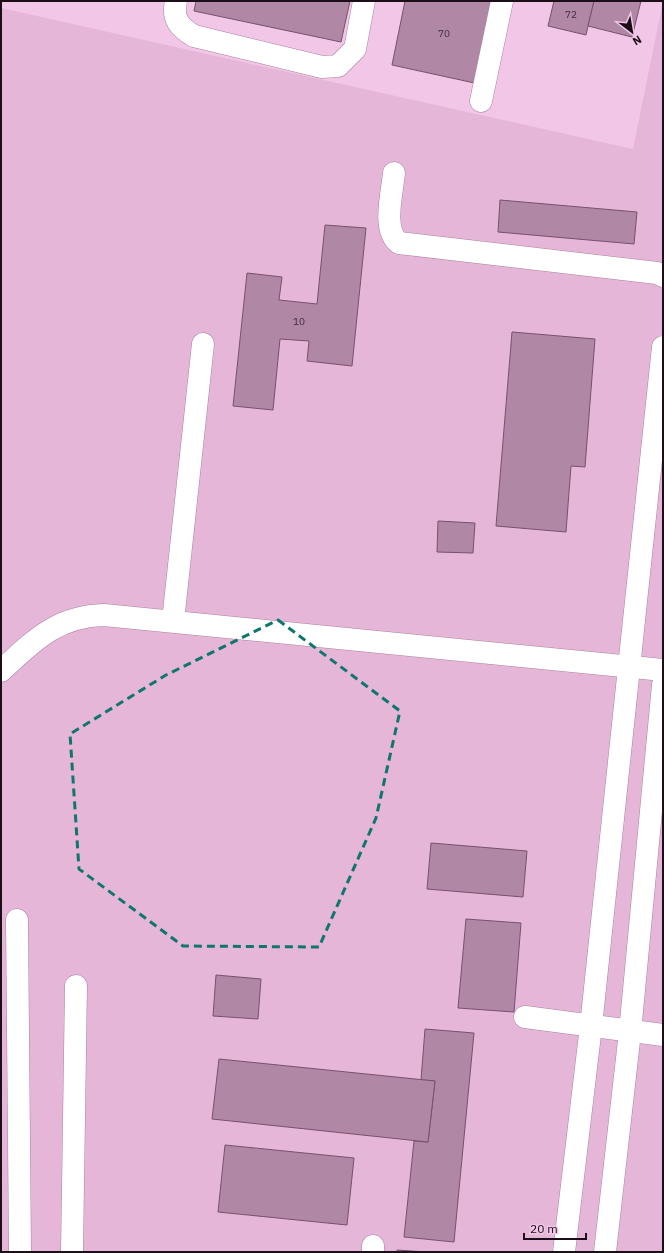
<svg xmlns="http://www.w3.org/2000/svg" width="664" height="1253" viewBox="0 0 664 1253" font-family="'IBM Plex Sans',sans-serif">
<rect width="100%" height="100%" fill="#f1c6e6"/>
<polygon fill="#e6b6d9" points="663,1 663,1252 1,1252 1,8 633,149"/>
<g fill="#b088a6" stroke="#76516c">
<polygon points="196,1 350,1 341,42 194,11"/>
<polygon points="405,1 496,1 479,84 392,65"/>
<polygon points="554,1 594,1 586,35 548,26"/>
<polygon points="594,1 641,1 632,37 588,26"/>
<polygon points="500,200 637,212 634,244 498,232"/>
<polygon points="325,225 366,228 352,366 307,361 309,341 280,339 273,410 233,406 247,273 282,277 279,300 317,304"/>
<polygon points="512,332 595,339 585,467 571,466 566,532 496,526"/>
<polygon points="438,521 475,523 473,553 437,552"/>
<polygon points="431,843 527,851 523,897 427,889"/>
<polygon points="466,919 521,923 514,1012 458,1008"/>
<polygon points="216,975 261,979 258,1019 213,1016"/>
<polygon points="425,1029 474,1033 454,1242 404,1237 414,1141 428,1142 435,1081 421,1080"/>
<polygon points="219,1059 435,1081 428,1142 212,1119"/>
<polygon points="225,1145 354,1158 347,1225 218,1212"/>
<polygon points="397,1250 426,1252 397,1252"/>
</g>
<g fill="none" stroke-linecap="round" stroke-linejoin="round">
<defs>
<g id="minor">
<path d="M176,1C172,19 179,27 194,36L322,67L338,66L355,49L364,1"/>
<polyline points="481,101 502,1"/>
<path d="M394,173C392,194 382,230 399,243L657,273L663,276"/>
<polyline points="173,621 203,344"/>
<path d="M1,671C33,641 57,616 104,615L663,670"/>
<polyline points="17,920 20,1252"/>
<polyline points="525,1017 663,1035"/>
<polyline points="72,1252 76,986"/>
<polyline points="373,1252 373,1246"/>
<polyline points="564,1252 591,1026 663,347"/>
<polyline points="605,1252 630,1032 663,685"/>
</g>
</defs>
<use href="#minor" stroke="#a9819f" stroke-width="23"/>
<use href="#minor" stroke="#fff" stroke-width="22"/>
</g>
<path fill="none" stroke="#0f766e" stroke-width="3" stroke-dasharray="8 5" stroke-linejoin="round" d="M278,620L400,711L376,818L319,947L183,946L79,869L70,734L166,675Z"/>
<g text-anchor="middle" stroke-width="3" stroke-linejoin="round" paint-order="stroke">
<g font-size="10" fill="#412c3c">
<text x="571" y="18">72</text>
<text x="444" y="37">70</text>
<text x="299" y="325">10</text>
</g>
</g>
<rect width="664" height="1253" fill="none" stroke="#1c0e19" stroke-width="4"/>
<g transform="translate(632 32) rotate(149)" stroke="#f1c6e6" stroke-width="3" paint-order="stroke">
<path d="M0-3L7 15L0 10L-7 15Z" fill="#1c0e19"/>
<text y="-6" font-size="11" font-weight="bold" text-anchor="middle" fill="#1c0e19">N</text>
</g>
<path d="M524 1233v6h62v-6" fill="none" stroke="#1c0e19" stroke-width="2"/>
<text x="530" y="1233" font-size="12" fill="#1c0e19" stroke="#f1c6e6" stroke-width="3" paint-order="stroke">20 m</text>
</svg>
